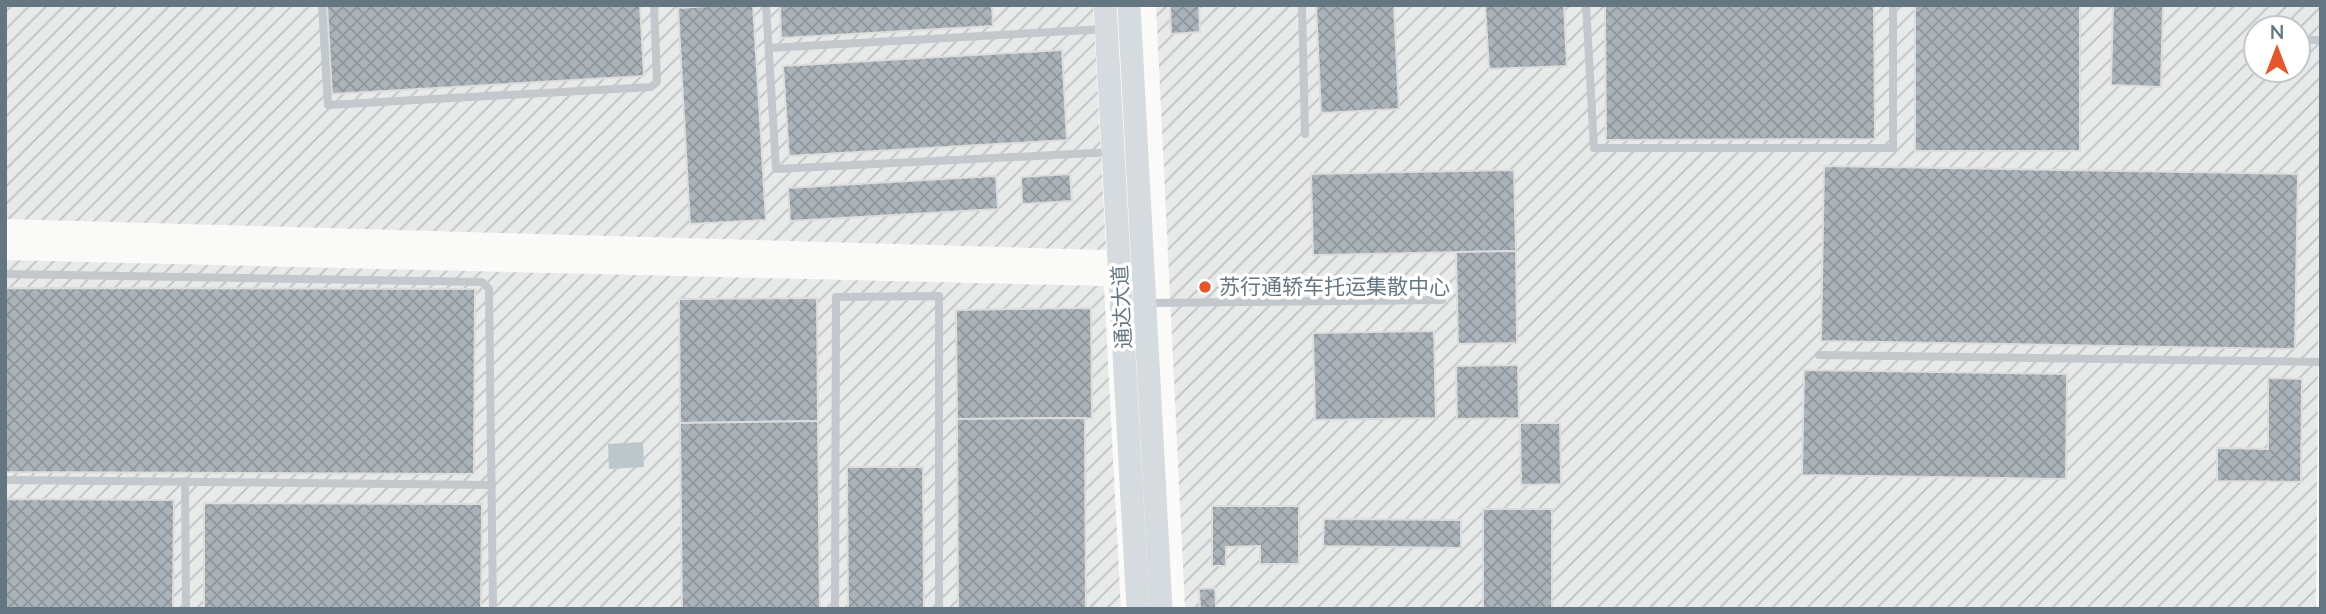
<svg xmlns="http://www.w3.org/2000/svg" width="2326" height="614" viewBox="0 0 2326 614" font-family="Lato,'Noto Sans SC',sans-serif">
<defs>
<pattern id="industrial-furrows" width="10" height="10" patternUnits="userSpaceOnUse" patternTransform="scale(1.75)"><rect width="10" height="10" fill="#e8e9e9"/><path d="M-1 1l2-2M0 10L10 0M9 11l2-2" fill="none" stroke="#c0c1c2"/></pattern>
<pattern id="building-cross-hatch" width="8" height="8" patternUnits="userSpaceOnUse" patternTransform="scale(1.75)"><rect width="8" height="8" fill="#aab3b9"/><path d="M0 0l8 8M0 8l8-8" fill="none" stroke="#8e969c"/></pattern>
</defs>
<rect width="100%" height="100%" fill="#fafaf8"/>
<g fill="url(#industrial-furrows)" fill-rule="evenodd">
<polygon points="5,5 1093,5 1106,250 5,219"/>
<path d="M1156,5H2319L2320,156L2316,609H1185ZM2256,28H2298V70H2256Z"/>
<polygon points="5,260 1104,286 1121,609 5,609"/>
</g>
<polygon fill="#bbc7cb" points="643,442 644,467 609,469 608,444"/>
<g fill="url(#building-cross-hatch)" stroke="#dcdcda" stroke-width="2">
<polygon points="327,5 640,5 644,76 332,94"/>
<polygon points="726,5 753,5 766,220 690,224 678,8"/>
<polygon points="780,5 992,5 993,26 781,38"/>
<polygon points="1170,5 1199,5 1200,32 1171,34"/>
<polygon points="1316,5 1394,5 1399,109 1321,113"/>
<polygon points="1485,5 1564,5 1567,66 1489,69"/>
<polygon points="1605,5 1874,5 1875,139 1606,140"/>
<rect x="1915" y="5" width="165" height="146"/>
<polygon points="2113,5 2163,5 2161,87 2111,85"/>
<polygon points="1062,50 1067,140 789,156 783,66"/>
<polygon points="1824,166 2298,174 2295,349 1821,341"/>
<polygon points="1514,170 1516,251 1313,255 1311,174"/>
<polygon points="1070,174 1072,201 1022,204 1021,177"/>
<polygon points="996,176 998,209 790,221 788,188"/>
<polygon points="1516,251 1517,343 1458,344 1456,252"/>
<polygon points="5,288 475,289 474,474 5,472"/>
<polygon points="817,298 818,421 680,423 679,299"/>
<polygon points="1091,308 1092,418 957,419 956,310"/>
<polygon points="1434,331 1436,418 1315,420 1313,333"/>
<polygon points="1518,365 1519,418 1457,419 1456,366"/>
<polygon points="1804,370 2067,374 2066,479 1802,475"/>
<polygon points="2268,378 2302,379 2301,482 2217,481 2217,448 2268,449"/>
<polygon points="1085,418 1086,609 958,609 957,419"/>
<polygon points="818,421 820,609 682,609 680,423"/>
<polygon points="1520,423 1560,423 1561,484 1521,485"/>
<polygon points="847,467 923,467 924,609 848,609"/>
<polygon points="5,499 174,500 173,609 5,609"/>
<polygon points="204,503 482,504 481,609 204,609"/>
<polygon points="1212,506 1299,506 1299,564 1260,564 1260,546 1226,547 1226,566 1212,566"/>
<rect x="1483" y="509" width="69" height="100"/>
<polygon points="1324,519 1461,520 1461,548 1323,546"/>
<polygon points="1215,588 1216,609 1200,609 1199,589"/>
</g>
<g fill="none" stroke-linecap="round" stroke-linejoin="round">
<g stroke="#c3c8cc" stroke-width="8">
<polyline points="322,5 328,105 651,87 657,82 654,5"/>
<polyline points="766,5 776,169 1113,152"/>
<polyline points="1302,5 1305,134"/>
<polyline points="1586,5 1594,148 1893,148 1893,5"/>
<polyline points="2249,39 2256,39"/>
<polyline points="2298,40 2321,40"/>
<polyline points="769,48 1106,29"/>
<polyline points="5,274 482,282 489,289 493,609"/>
<polyline points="1145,303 1442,300"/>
<polyline points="1819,355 2321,362"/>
<polyline points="5,480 492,485"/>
<polyline points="185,481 186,609"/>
<polyline points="835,609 836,297 939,296 939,609"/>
</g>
<g stroke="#d6dbdf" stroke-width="23">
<polyline points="1105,5 1138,609"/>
<polyline points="1129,5 1161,609"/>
</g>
</g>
<circle fill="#e4572e" stroke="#fff" stroke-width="2.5" cx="1205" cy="287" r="7"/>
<g text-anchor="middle" stroke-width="7" stroke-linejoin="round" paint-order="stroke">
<g font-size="21" fill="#657683" stroke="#fff" text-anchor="start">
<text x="1219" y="294">苏行通轿车托运集散中心</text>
</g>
<g font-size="21" fill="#657683" stroke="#fff">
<text transform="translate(1122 307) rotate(-93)" y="7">通达大道</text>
</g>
</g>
<rect width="2326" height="614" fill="none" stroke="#657683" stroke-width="14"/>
<g transform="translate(2277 49)"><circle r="33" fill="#ffffff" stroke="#c1c8cd" stroke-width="2"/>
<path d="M0-5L12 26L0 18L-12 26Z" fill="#e4572e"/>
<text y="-10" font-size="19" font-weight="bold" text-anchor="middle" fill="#657683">N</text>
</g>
</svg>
